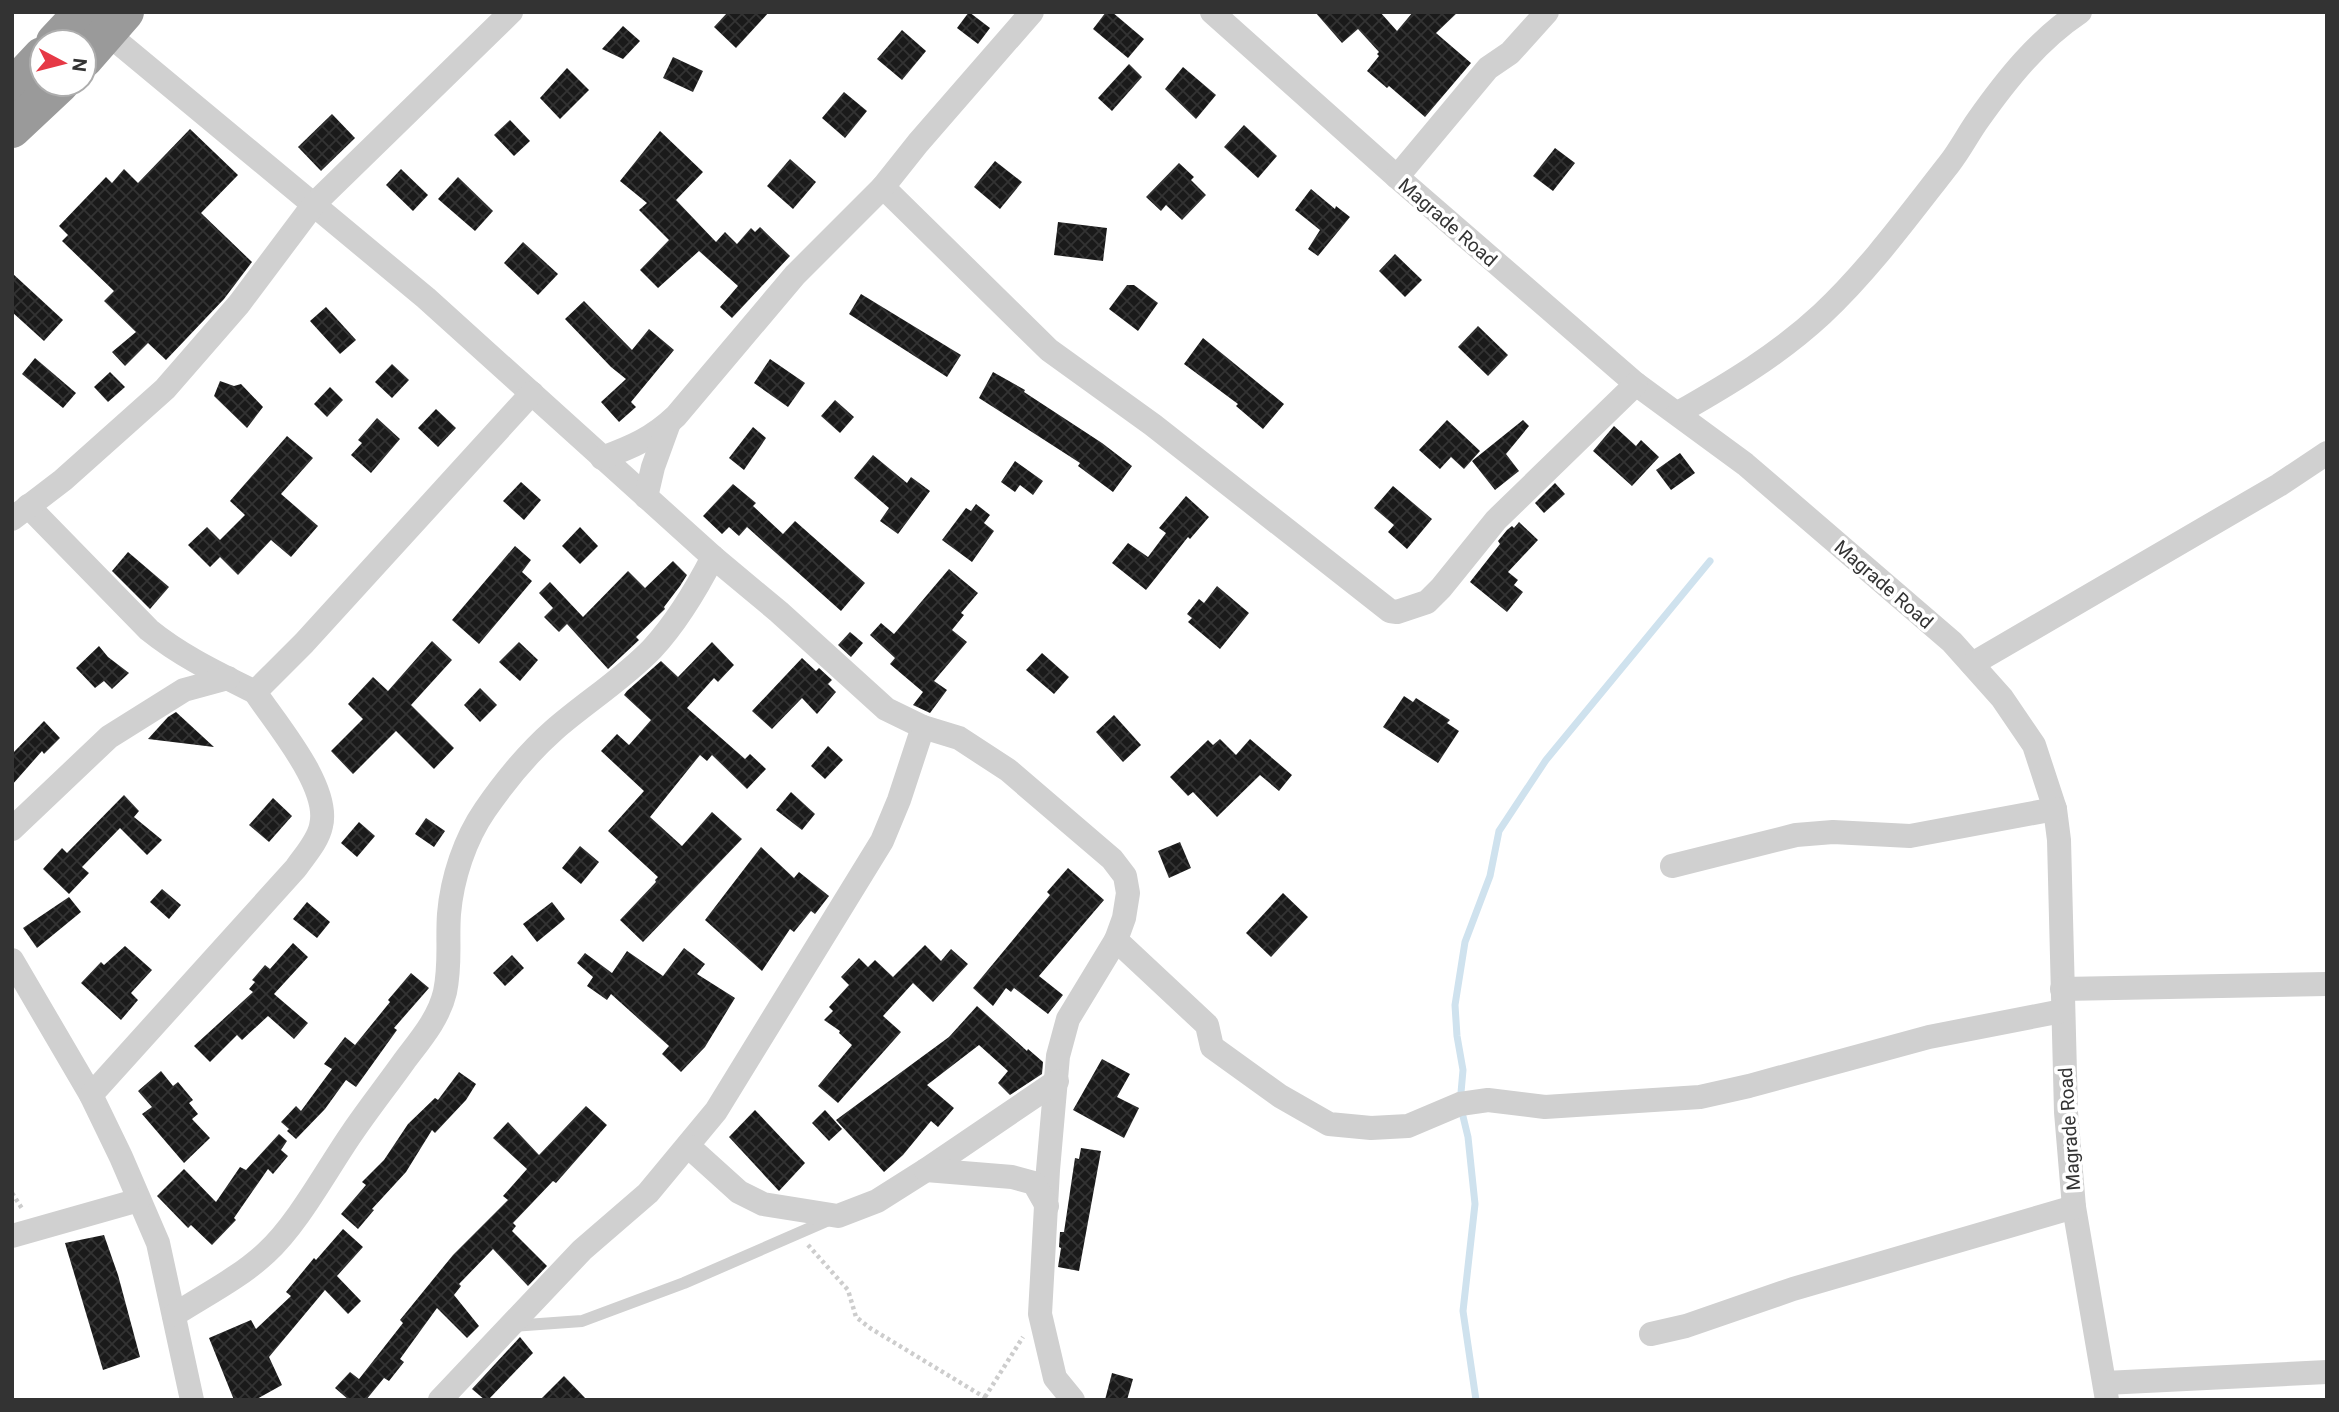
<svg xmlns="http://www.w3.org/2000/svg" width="2339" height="1412" viewBox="0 0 2339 1412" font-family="Roboto,sans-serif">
<defs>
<pattern id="building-cross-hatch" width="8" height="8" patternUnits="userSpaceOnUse" patternTransform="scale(1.75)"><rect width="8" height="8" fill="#1a1a1a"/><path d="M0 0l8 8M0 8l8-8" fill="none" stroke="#333"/></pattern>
</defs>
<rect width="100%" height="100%" fill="#fff"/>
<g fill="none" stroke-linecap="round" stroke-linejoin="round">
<polyline stroke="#cfe2ee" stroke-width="7" points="1476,1400 1463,1311 1475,1204 1468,1137 1460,1104 1463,1070 1457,1036 1455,1005 1465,942 1490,876 1499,831 1546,760 1710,561"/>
</g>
<g fill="url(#building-cross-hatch)">
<polygon points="728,12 769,12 736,48 714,27"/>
<polygon points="969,12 990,28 978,44 957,28"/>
<polygon points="1106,12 1112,12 1144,39 1128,58 1093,29"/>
<polygon points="1315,12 1380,12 1397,31 1413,12 1458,12 1436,33 1471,63 1425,117 1389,86 1387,88 1367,71 1379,56 1377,54 1379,52 1358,29 1342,43"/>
<polygon points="623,26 640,41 623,59 602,49"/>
<polygon points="902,30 926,51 902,80 877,59"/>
<polygon points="673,57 703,71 693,92 663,78"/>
<polygon points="1129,64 1142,77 1112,111 1098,98"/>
<polygon points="1183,67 1216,95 1196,119 1165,89"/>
<polygon points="567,68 589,90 560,119 540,98"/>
<polygon points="844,92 867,111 845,138 822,118"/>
<polygon points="332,114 355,138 321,171 298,147"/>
<polygon points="510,120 530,141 514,156 494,135"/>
<polygon points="1244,125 1277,156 1258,178 1224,147"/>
<polygon points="190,129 238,175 201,213 252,262 224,299 166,360 148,343 125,366 112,352 136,332 104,301 114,291 62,241 68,235 59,226 106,177 112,183 124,169 138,183"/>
<polygon points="660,131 703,172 676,200 716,242 725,232 737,244 751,228 755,232 760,227 790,256 732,318 720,307 738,286 699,251 658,288 640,270 669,240 639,210 647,203 620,181"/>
<polygon points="1555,148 1575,163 1553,191 1533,176"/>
<polygon points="790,159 816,182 793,209 767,186"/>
<polygon points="995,161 1022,182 1000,209 974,187"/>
<polygon points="1179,163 1194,177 1191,180 1206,195 1182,220 1166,205 1161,211 1146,197"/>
<polygon points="401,169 428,195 413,211 386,185"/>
<polygon points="458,177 493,211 475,231 438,199"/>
<polygon points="1311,189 1335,209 1336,206 1350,217 1318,256 1308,249 1320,230 1295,210"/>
<polygon points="1058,222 1107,228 1103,261 1054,255"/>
<polygon points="523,242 558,274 538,295 504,263"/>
<polygon points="1395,254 1422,280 1405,297 1379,271"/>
<polygon points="12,273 63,320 44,341 12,312"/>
<polygon points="1127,285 1134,285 1158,303 1138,331 1109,309"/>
<polygon points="861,294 961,355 947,377 849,314"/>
<polygon points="584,301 632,350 649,329 674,350 631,402 636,407 619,422 601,402 626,379 611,367 565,319"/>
<polygon points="326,307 356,340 340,354 310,321"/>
<polygon points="1478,326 1508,355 1488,376 1458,347"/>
<polygon points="1203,338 1284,404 1263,429 1236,406 1238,404 1184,364"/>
<polygon points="35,358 76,393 63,408 22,374"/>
<polygon points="770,359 805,383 788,407 754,383"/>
<polygon points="392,364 409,380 392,398 375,382"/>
<polygon points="110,372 125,387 108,402 94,387"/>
<polygon points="993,372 1025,390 1024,392 1102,443 1132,466 1113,492 1078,466 1080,463 979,398"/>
<polygon points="220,381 234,386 241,384 263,407 247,428 214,396"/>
<polygon points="330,387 343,400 327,417 314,404"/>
<polygon points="835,400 854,417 840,433 821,416"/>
<polygon points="436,409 456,428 438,447 418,428"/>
<polygon points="377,418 400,439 371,473 351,455 362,443 358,440"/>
<polygon points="1447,420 1480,451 1464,469 1451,457 1440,469 1419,450"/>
<polygon points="1523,420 1529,426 1506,454 1519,471 1495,490 1472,461"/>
<polygon points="1614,426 1636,446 1641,440 1659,457 1632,486 1593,451"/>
<polygon points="753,427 766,438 744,470 729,458"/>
<polygon points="287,436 313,458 281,494 318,526 291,557 271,540 238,575 220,557 210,567 188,545 207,527 220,540 245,515 230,501"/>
<polygon points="1680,453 1695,473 1671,490 1656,470"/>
<polygon points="873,455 907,483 911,477 930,491 898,534 880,521 889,508 854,478"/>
<polygon points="1015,461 1043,481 1033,495 1020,485 1015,492 1001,482"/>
<polygon points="521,482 541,500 524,520 503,501"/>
<polygon points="1555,483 1565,494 1544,513 1535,503"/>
<polygon points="733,484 756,503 753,506 783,534 795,521 865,583 841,611 747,527 739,536 729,527 722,534 703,516"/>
<polygon points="1393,486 1432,519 1407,549 1388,532 1394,525 1374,508"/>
<polygon points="1186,496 1209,517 1190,539 1188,537 1146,590 1112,563 1128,543 1148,557 1166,533 1159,528"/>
<polygon points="976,504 990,515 984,523 994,531 972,562 942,540 966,508 971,511"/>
<polygon points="1519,522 1538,540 1508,572 1518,580 1514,585 1523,592 1507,612 1470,582 1500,544 1498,541 1507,530 1512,526 1514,528"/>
<polygon points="580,527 598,546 580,564 562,546"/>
<polygon points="515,546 531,560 522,572 532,581 479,644 452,620"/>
<polygon points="128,552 169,587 150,609 112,571"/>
<polygon points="673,561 687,575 680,586 664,607 665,609 636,637 639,640 608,669 567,624 559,632 544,617 553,608 539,593 550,582 583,617 628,571 645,588"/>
<polygon points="949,569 978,593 961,613 964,615 952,630 967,642 934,681 947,690 930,713 913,705 923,692 890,664 895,658 870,635 881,623 894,634"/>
<polygon points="1217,586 1249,613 1220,649 1188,622 1192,618 1187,614 1199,599 1204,603"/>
<polygon points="850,632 863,643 851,657 838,645"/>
<polygon points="432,641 452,660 411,705 454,748 434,769 396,731 353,774 331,751 363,719 348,704 373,677 388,691"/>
<polygon points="519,642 538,660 520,681 499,662"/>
<polygon points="712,642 734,665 718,682 714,678 687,708 745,759 750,754 766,769 747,789 712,755 707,761 700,755 650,817 682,846 712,812 742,839 643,942 620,920 656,882 655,880 658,877 608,831 644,791 601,751 617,734 629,745 651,720 624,695 627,691 661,661 678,677"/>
<polygon points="99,646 108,657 129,673 112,689 104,681 95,688 76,668"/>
<polygon points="1042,653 1069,677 1054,694 1026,670"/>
<polygon points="802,658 816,671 819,668 832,680 828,684 836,692 817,714 802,698 772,729 752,711"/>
<polygon points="480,688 497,705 480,722 464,705"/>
<polygon points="1404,696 1413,702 1416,698 1450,720 1447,723 1459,731 1438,763 1383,727"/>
<polygon points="176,712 214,747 148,739 168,717"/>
<polygon points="1114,715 1141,745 1123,762 1096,732"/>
<polygon points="44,721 60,738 44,754 42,751 12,785 12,754"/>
<polygon points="1220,739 1236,755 1250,739 1292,775 1279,791 1260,775 1217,817 1193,792 1188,796 1170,777 1208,740 1213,745"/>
<polygon points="828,746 843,760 825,779 811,766"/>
<polygon points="791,792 815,814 802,830 776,810"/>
<polygon points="124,795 139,811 134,817 162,840 147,855 120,828 82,867 89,873 69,894 43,869 62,848 67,853"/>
<polygon points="273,798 292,816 269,842 249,825"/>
<polygon points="426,818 445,831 434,847 415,834"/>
<polygon points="359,822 375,836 357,857 341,843"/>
<polygon points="1180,842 1191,868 1169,878 1158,851"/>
<polygon points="580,846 599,862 581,884 562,868"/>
<polygon points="761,847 794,878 799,872 829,896 815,914 811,911 794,932 790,929 762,971 705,920"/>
<polygon points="1068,868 1104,900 1039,976 1063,995 1048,1014 1014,988 1011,992 1006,988 993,1006 973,988 1050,895 1047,892"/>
<polygon points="162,889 181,905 169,919 150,902"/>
<polygon points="1283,893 1308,917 1271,957 1246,933"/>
<polygon points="69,897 81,912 37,948 23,928"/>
<polygon points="307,902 330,922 317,938 293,919"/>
<polygon points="552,902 565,919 537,942 523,924"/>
<polygon points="293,943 308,957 274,994 308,1023 294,1039 268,1016 242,1040 237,1035 210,1062 194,1046 253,992 249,989 255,982 252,980 265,965 270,969"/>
<polygon points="925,945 941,961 951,949 968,964 933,1002 913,983 883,1016 901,1032 838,1103 818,1086 852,1045 839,1033 840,1031 824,1020 833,1011 829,1007 849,985 841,977 859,958 868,967 875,960 893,977"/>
<polygon points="125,946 152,970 131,993 138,1000 121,1020 81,983 101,962 104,965"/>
<polygon points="684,948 705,964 697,974 735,998 705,1047 681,1072 662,1054 669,1046 611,994 607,1000 587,986 593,977 577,963 585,953 612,973 627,951 663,976"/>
<polygon points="512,955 524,968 505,986 493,973"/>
<polygon points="411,973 429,988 394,1028 397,1030 356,1087 346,1080 325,1109 296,1139 287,1131 289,1129 281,1122 296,1106 301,1111 332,1069 324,1064 345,1037 355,1045 390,1002 388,1000"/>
<polygon points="977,1006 1027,1051 1028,1049 1043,1062 1042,1074 1010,1095 998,1083 1008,1071 979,1045 927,1085 954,1108 938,1127 931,1121 903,1155 884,1172 836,1120 949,1037"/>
<polygon points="1102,1059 1130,1074 1117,1097 1139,1108 1124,1138 1073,1110"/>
<polygon points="161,1071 173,1086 178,1082 193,1100 189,1103 198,1114 192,1119 210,1138 184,1163 142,1114 152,1107 138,1091"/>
<polygon points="459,1072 476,1084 466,1100 435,1133 432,1130 406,1172 372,1209 374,1210 358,1229 341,1214 366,1185 362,1182 384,1160 408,1124 435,1098 438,1100"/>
<polygon points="586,1106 607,1125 556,1183 553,1181 513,1223 516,1226 512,1231 547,1266 528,1286 493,1249 459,1284 461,1286 454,1295 479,1326 467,1338 437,1308 400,1359 404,1362 389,1381 384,1378 366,1400 349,1400 335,1388 350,1372 359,1379 403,1323 400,1320 453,1255 508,1200 503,1196 527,1169 493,1138 508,1122 539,1155"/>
<polygon points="755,1110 805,1163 779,1191 729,1137"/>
<polygon points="825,1110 842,1129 829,1141 812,1123"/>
<polygon points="279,1134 287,1141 281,1150 288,1156 273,1174 268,1169 234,1218 236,1220 212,1245 191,1225 188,1228 157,1196 184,1169 216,1202 240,1167 246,1170"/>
<polygon points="1081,1148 1101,1151 1079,1271 1058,1267 1061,1248 1059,1247 1060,1232 1064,1232 1075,1158 1079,1159"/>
<polygon points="343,1229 363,1247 337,1276 361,1301 348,1314 325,1290 269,1357 282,1385 255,1400 234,1400 209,1338 251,1320 256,1329 291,1296 286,1292 314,1258 316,1260"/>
<polygon points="104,1235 118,1275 140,1357 103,1370 65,1243"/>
<polygon points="520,1337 533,1353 488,1400 485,1400 472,1389"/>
<polygon points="1112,1373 1133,1379 1127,1400 1105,1400"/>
<polygon points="564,1376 587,1400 540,1400"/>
</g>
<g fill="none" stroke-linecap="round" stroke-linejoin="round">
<g stroke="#cdcdcd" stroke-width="4.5" stroke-dasharray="3.5 3.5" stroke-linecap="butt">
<polyline points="12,1193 23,1210"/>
<polyline points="808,1245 848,1290 856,1317 870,1328 989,1400"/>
<polyline points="985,1397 1023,1337"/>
</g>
<polyline stroke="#d0d0d0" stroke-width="12" points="512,1326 582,1321 684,1283 831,1219"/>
<g stroke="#d0d0d0" stroke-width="24">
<polyline points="1212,12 1397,177 1636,384 1745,464 1952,642 2002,698 2034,745 2055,809 2059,840 2066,1112 2074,1207 2107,1400"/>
<polyline points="108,34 426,298 713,557 779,612 886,709 923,727 899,800 882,841 716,1111 648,1193 582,1250 440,1400"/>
<polyline points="1397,177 1488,68 1510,53 1547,12"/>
<polyline points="883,187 1049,350 1153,425 1390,611 1397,612 1427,602 1441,588 1496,520 1636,384"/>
<path d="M1678,413C1729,384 1779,354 1822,314C1869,270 1909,215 1949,164C1960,150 1968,134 1978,120C2007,79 2038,40 2080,12"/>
<path d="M602,458C632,447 653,438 676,416L795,275L883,187L918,143L1032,12"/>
<polyline points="646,497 653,467 669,423"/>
<path d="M28,506L149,630C181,656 217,673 255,692"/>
<polyline points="12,519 63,480 165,389 239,304 314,204 511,12"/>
<polyline points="1972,664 2279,485 2327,453"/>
<polyline points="923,727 959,738 1008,770 1112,859 1125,876 1128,893 1124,918 1116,940 1068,1019 1058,1056 1048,1170 1040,1314 1055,1378 1073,1400"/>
<polyline points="12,829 109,737 184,690 228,678"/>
<polyline points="1672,866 1796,835 1833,832 1910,836 2055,809"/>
<polyline points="1116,940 1207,1025 1212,1047 1280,1096 1329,1124 1371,1128 1408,1126 1460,1104 1488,1100 1545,1107 1700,1097 1749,1086 1929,1037 2062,1011"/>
<polyline points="12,960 91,1095 121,1157 158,1243 192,1400"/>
<polyline points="2062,989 2327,984"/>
<path d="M91,1095L296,868C305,855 318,841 321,826C331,787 276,724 255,692L304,643L532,393"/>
<polyline points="688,1146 739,1192 763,1204 838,1216 877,1201 926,1170 1057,1081"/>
<polyline points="926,1170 1012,1177 1034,1183 1047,1206"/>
<polyline points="12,1236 139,1200"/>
<path d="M174,1315C205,1295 239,1278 266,1253C298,1224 327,1169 352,1133C369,1108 388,1084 405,1060C421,1039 439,1018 445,992C451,963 447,942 449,914C452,878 465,839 485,810C505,781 528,753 554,730C586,702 622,680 652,649C677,622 696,590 713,557"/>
<polyline points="1651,1334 1686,1326 1793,1289 2074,1207"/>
<polyline points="2105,1383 2327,1372"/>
</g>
<g stroke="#9a9a9a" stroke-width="38">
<polyline points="55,42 83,12"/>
<polyline points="84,59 125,12"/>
<polyline points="12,88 42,56"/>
<polyline points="12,129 60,84"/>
</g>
</g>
<g text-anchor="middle" stroke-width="7" stroke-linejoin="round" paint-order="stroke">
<g font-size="19" fill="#333" stroke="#fff">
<text transform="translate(1448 222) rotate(41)" y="7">Magrade Road</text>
<text transform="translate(1884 584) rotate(41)" y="7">Magrade Road</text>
<text transform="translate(2069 1129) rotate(-94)" y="7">Magrade Road</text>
</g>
</g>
<rect width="2339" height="1412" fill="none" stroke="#333333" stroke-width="28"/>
<g transform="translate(63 63) rotate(97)"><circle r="33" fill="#ffffff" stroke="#adadad" stroke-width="2"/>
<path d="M0-5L12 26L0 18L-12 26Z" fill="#e63946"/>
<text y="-10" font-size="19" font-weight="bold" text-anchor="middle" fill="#333333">N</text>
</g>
</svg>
